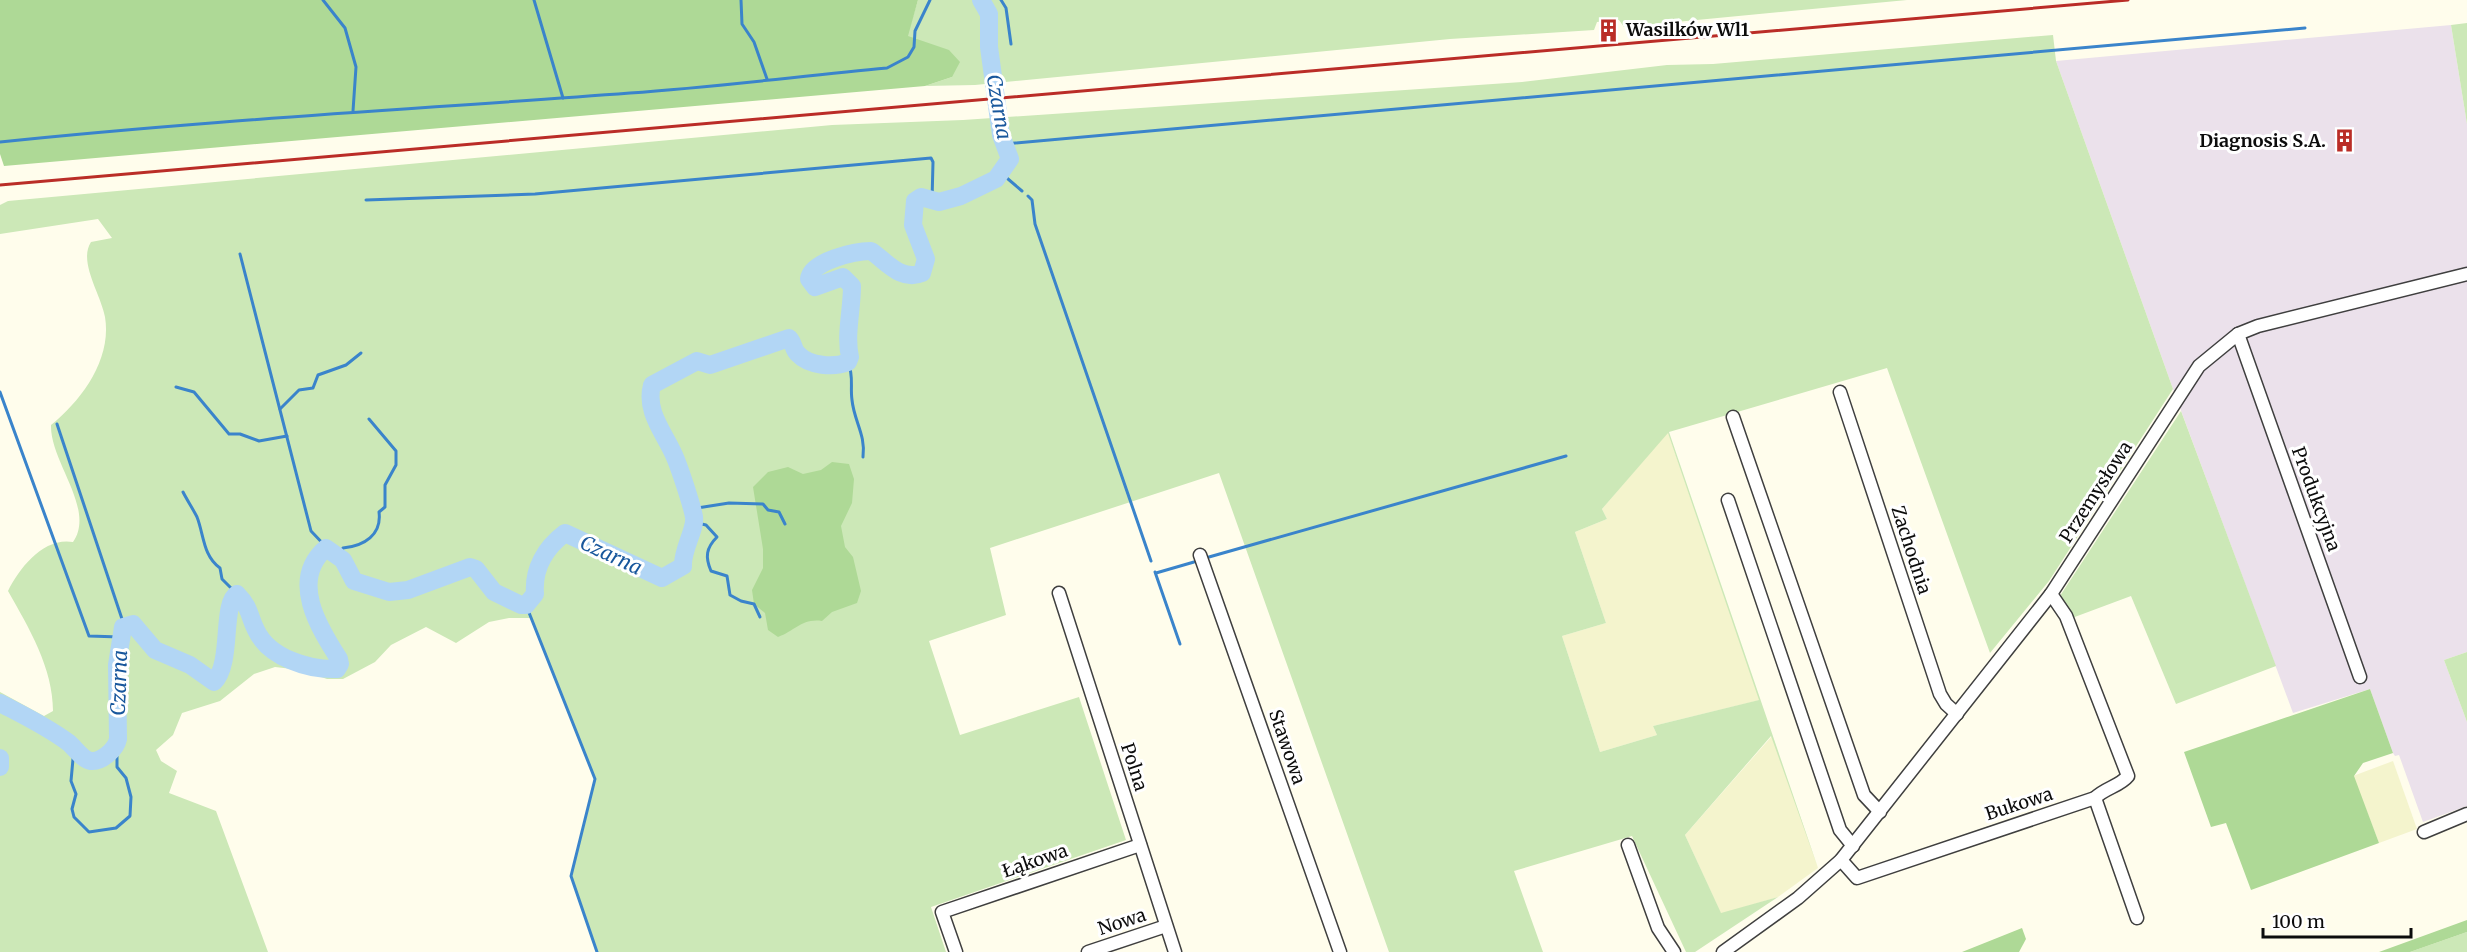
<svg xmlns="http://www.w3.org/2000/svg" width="2467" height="952" viewBox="0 0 2467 952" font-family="Merriweather,serif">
<rect width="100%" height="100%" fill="#fffdec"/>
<polygon fill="#ebe1eb" points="2451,25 2467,124 2467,652 2444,660 2467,722 2467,806 2423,822 2399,755 2395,756 2393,753 2370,689 2293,713 2173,389 2056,61"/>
<g fill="#f4f4cd">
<polygon points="1668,432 1760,700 1653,726 1657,735 1600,752 1562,636 1606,623 1575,532 1607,519 1602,509"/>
<polygon points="1772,736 1818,868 1778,897 1721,914 1685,835"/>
<polygon points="2393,761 2417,829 2379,843 2353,776"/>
</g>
<g fill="#cce8b7" fill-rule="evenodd">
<polygon points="918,0 1907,0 1624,27 1619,20 1597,22 1594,30 1450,39 975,85 925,86 952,77 907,36"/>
<polygon points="2467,23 2467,124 2451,25"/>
<path d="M2053,35L2056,61L2173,389L2049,581L1990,653L1887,368L1669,432L1818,868L1771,736L1685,835L1721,913L1778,897L1695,952H1686L1632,836L1514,871L1543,952H1389L1219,473L990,548L1006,615L929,641L960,735L1079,697L1126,840L931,907L946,952H597L571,876L595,779L531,618H509L489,622L456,643L426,627L391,645L375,662L343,679H327L301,670L275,667L254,674L220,701L182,713L173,735L156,750L161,761L177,771L169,793L216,811L268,952H0V692L44,716L53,711C53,668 29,628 8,591C20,567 44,537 73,542C96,509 50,462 51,425C82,400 112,359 105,317C101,294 78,262 91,242L112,238L98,219L0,234V205L8,201L832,125L963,120L1522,82L1667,65L1713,64ZM1668,433L1759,700L1653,726L1657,735L1600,752L1562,636L1606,623L1575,532L1607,519L1602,509Z"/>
<polygon points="2181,411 2276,666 2176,704 2131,596 2072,618 2060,596"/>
<polygon points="2467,652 2467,722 2444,660"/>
<polygon points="2467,932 2467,952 2410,952"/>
</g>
<g fill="#aed996">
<polygon points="0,0 918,0 908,36 949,50 960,62 952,77 925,86 4,166 0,154"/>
<path d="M832,462L849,464L854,479L852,503L841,526L845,547L853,557L861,591L857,603L832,612L822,621C802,618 795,631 778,637L768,630L765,613L754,604L752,590L763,568V549L753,487L768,472L788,467L803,474L821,470Z"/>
<polygon points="2370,689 2393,753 2363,763 2354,776 2379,843 2251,890 2226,823 2211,827 2184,752"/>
<polygon points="2467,920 2467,932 2410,952 2379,952"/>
<polygon points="2022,928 2026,939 2019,952 1962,952"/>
</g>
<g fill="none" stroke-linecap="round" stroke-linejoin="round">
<g stroke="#3a84cb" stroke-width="3">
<polyline points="323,0 345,28 356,67 353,111"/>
<polyline points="534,0 563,98"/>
<polyline points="741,0 742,24 754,42 767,79"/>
<polyline points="1001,0 1006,8 1011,44"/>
<path d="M0,142C210,120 419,109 630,93C716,87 801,76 887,68L908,57L914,47L915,31L930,0"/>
<polyline points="1004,144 2305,28"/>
<polyline points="1001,173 1022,191"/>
<polyline points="1028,196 1032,200 1035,224 1151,561"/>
<polyline points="366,200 535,194 931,158 933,162 932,201"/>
<polyline points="240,254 311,531 329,550"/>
<path d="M848,362C854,376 850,386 852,400C854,421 866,435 863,457"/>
<polyline points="176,387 194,392 229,434 240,434 259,441 287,436"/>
<polyline points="0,392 89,636 120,637"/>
<polyline points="280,409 299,390 313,388 318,375 346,365 361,353"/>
<polyline points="57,424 124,625"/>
<path d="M183,492C187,500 193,509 197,517C204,535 203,556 220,568L222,579L237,594"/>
<polyline points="691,509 729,503 763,504 768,510 779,512 785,524"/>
<path d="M693,522L706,525L717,537C706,548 705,557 711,571L727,576L730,595L741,601L754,604L760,617"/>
<path d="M340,557L343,548C364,546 382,535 379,512L385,507V485L396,465V451L369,419"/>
<polyline points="1209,557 1566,456"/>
<polyline points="1155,572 1180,644"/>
<polyline points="1156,573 1194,562"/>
<polyline points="526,605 595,779 571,876 597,952"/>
<polyline points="74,748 71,781 76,794 72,809 74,817 89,832 116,828 130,816 131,797 126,778 117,767 117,745"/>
</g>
<g stroke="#b2d6f5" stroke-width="18">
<path d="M0,703C23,715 48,727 69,743C75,748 83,760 91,761C102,762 116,749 118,739L117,665L123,627L133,624L155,650L190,665L214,682C233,663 221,604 237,594C250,607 249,616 256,630C269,658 309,670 337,669L340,664L339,659C319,628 289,580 326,548L343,560L354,581L389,592L408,590L470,567L476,569L494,592L521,605H526L535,594C533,569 545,548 565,533L662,578L683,566C682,550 696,529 694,517C692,505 679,466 674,455C664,432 645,412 652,385L697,361L710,365L789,338C794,343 793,350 798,354C809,366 834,368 848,362L850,357C845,335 852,310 852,286L843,277L815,287L809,279C811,261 855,251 871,251C886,261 901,282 922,273L926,259L913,225L915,201L921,197L939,202L961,196L996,179L1010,159L1001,135L989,47V14L981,0"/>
<polyline points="0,758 0,767"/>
</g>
<defs>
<g id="minor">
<polyline points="2238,334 2360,677"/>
<polyline points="1840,392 1940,694 1946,704 1957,714"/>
<polyline points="1733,417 1864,795 1880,812"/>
<polyline points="1728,500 1840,830 1853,846"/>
<polyline points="1200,555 1340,952"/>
<polyline points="1059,593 1175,952"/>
<path d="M2051,594L2066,616L2128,776C2120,786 2105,788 2095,798"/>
<polyline points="2424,832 2467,814"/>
<polyline points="1628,845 1658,928 1674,952"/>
<polyline points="1841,860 1857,878 2095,798 2137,918"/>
<polyline points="956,952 942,912 1140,845"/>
<polyline points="1088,952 1166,926"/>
<polyline points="1723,952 1798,898 1841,860 2051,594 2199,366 2238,334 2258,326 2467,274"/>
</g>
</defs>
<use href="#minor" stroke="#3f3f3f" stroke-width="15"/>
<use href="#minor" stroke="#fff" stroke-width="12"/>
<polyline stroke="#ba2d27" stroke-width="3" points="0,185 2128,0"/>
</g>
<defs>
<symbol id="building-bare" viewBox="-9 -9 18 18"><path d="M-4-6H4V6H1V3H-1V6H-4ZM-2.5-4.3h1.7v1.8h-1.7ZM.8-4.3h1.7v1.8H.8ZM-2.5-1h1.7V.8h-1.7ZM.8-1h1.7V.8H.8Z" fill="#ba2d27" stroke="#fff" stroke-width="2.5" paint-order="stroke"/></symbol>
</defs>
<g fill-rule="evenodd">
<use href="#building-bare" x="1592" y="14" width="33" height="33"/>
<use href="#building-bare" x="2328" y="124" width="33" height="33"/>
</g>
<g text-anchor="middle" stroke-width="6" stroke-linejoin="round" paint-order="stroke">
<g font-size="18" font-weight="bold" fill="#0c0c0c" stroke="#fff" text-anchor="start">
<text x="1626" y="36">Wasilków Wl1</text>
<text x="2326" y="147" text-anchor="end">Diagnosis S.A.</text>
</g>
<g font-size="18" fill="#0c0c0c" stroke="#fff">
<text transform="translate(2096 492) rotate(-57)" y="6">Przemysłowa</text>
<text transform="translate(2316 499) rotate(70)" y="6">Produkcyjna</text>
<text transform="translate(1911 550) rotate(72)" y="6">Zachodnia</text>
<text transform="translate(1287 747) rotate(71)" y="6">Stawowa</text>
<text transform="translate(1134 767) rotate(72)" y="6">Polna</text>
<text transform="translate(2019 804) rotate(-18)" y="6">Bukowa</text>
<text transform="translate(1035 861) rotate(-19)" y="6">Łąkowa</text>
<text transform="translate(1122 922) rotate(-18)" y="6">Nowa</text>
</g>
<g font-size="20" font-style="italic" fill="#18579c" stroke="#fff">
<text transform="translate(999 107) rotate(80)" y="7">Czarna</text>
<text transform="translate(611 555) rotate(25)" y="7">Czarna</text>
<text transform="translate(119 683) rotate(-88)" y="7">Czarna</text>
</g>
</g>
<path d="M2263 928v9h148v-9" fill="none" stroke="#0c0c0c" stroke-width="3"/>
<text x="2272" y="928" font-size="18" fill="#0c0c0c" stroke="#ffffff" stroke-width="4.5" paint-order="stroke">100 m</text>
</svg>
